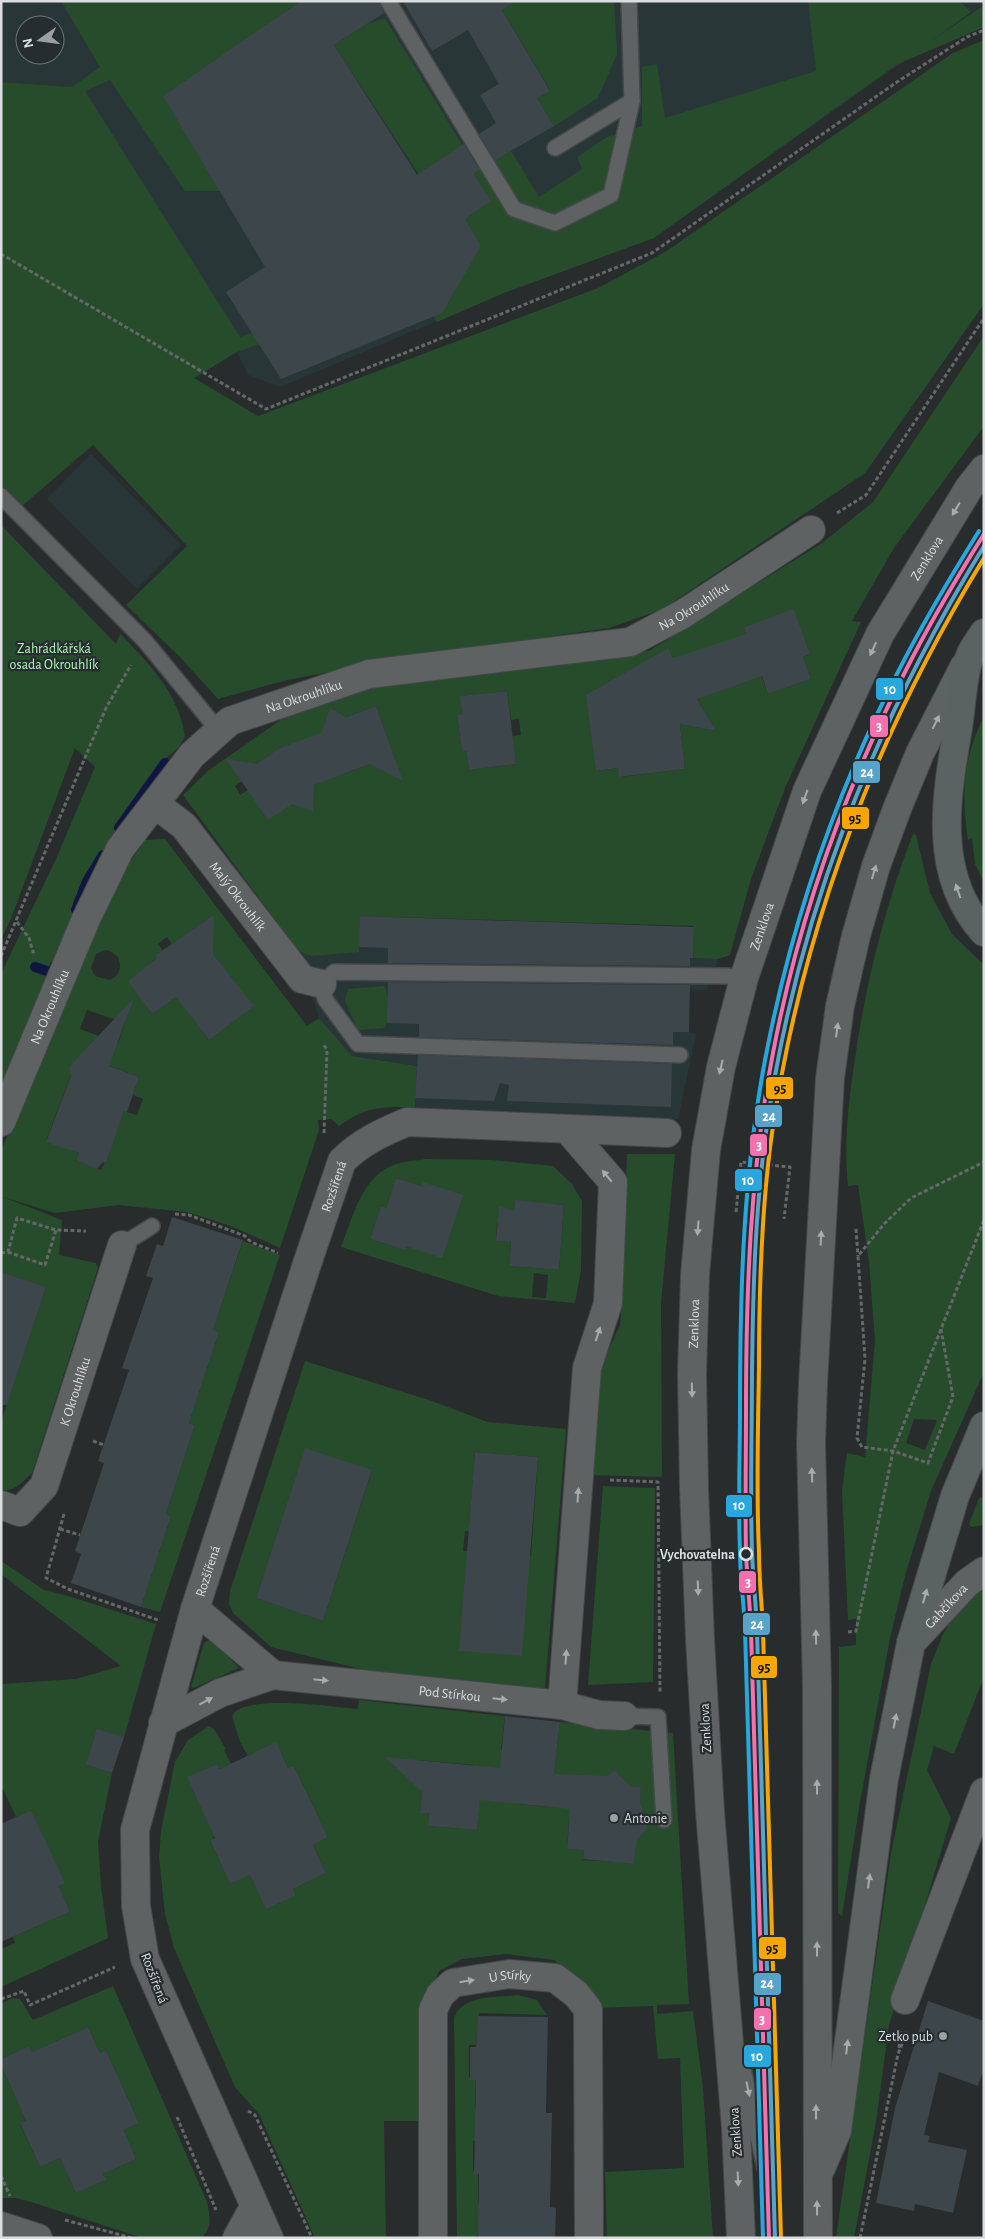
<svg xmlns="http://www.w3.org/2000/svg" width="985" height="2239" viewBox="0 0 985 2239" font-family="'Alegreya Sans',sans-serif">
<rect width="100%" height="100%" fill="#282c2c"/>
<g fill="#293638" fill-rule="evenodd">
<path d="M1,1H984V4L654,238L504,293L280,387L248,375L237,352L72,87L1,82ZM25,25H55V55H25Z"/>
<polygon points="91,454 181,545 137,589 47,499"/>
<polygon points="360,916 694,927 693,958 718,959 707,990 689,989 689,1032 696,1034 678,1119 415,1107 417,1066 352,1056 319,1018 298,951 311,956 359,947"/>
</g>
<g fill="#264c2c" fill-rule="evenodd">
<polygon points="61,1 301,1 220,191 185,191 110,80 85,91 240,337 472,255 334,45 367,24 385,18 475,166 499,131 539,197 582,169 577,157 607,137 642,126 642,67 657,64 665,118 816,71 808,1 959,1 971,12 927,44 984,5 984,27 896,65 654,238 504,293 437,322 414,289 237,352 194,378 258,416 598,288 665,252 953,53 984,40 984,304 865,473 663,609 609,628 414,656 287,680 218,699 178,655 126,605 187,546 93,445 22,506 1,485 1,82 72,87 100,67"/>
<polygon points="497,1 614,1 617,54 598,98 554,126 537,98 550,90"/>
<path d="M984,336V426L894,548L852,621L861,622L785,788L751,879L730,955L718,959L693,958L694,926L361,916L359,952L311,956L298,951L183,795L209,770L285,717L335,695L377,682L554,659L649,651L822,543L873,502ZM794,610L810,654L803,657L811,679L768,694L744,627ZM668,649L716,731L680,724L685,769L620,777L618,768L597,771ZM507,691L511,720L519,719L521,735L512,736L516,764L469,770L466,751H462L457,716L462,715L461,696ZM376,706L395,759L382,770L373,763L344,774L332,740L323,743L320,733L328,730L325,722L328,716L343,718ZM282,747L313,793L311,803H294L248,790L240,795L235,786L242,781L252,766Z"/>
<path d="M1,525L116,644L120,634C148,662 180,695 185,737L178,748L164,760L113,834L85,880L60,947L1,1086V974L56,859L95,767L75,748L10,921L1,939Z"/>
<path d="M984,716V882L975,864L972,838L968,840C961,793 963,759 984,716Z"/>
<path d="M913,834L916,835L930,893L952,934L984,965V1372L931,1491L906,1572L890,1638L859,1808L842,1916L838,1913L839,1647L856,1645V1619L848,1620L842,1490L847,1453L865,1457L875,1340L869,1262L858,1185L848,1186C844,1145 848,1106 854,1065C865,986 884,909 913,834ZM914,1419L937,1420L925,1450L906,1443Z"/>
<path d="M165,839L307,1026L319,1018L352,1056L417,1066L415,1107C381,1107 367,1106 339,1126L331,1119L318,1120L319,1130L280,1248L231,1226L187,1212L118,1205L55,1213L3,1197L62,1220L59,1255L96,1263L98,1268L32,1473C23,1481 14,1493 1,1490V1422L46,1287L1,1272V1151L114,886L145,840ZM197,927L213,937L209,949L253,1006L209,1040L181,1003L183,992L152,1014L129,981L157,958L155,956L163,951L158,944L167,937L172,944ZM105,950L110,951L118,957C122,967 120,977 109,980L95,976L91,968L96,954ZM87,1010L125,1023L118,1043L80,1029ZM75,1061L99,1062L139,1077L133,1095L143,1099L137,1115L124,1111L110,1149V1153L101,1170L76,1160L79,1153L46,1141L71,1075L70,1067Z"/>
<path d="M384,986C390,995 389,1018 385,1028L358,1030L345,1001L348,989Z"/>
<polygon points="627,1154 675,1154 661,1303 662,1477 589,1475 597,1375 620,1325 621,1314"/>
<path d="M426,1159L492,1160L553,1166L572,1184L582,1201L581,1270L575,1303L498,1296L341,1247C352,1220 361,1179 391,1166C402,1161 415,1161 426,1159ZM396,1178L422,1186L405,1250L370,1239L381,1206L386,1208ZM515,1201L564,1205L559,1270L509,1266L511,1242L496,1241L497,1223L513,1224ZM534,1273L548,1275L546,1298L532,1297Z"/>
<polygon points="243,1241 280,1255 160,1612 141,1607 171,1516 166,1514 195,1425 189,1423 219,1332 213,1330"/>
<path d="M305,1361L432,1401L488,1422L566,1429L545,1689L373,1672L271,1647L233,1613L229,1604L230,1591ZM305,1449L372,1471L323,1621L256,1598ZM475,1452L538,1457L531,1556L463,1551L465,1531H469Z"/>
<polygon points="603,1486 655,1488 653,1682 588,1685"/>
<polygon points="984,1497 984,1525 971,1527 969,1524 979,1498"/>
<polygon points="1,1561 44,1590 68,1596 156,1624 124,1737 86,1765 112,1773 98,1841 101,1886 108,1938 1,1987 1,1949 15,1943 13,1937 70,1912 59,1886 64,1883 31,1810 16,1817 3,1789 1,1789 1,1684 76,1679 121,1666 1,1574"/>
<polygon points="984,1582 984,1677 954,1754 934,1746 927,1770 951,1818 889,2025 876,2122 854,2238 836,2238 891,1853 931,1664 943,1634 963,1601"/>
<polygon points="211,1639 239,1668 194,1688 191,1687 204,1643"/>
<path d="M359,1700L505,1716L501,1750L524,1752L518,1804L550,1807L560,1722L673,1733L689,2004L657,2005V2014L693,2011L703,2088L713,2238H607L605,2172L684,2168L680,2058L658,2059L653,2006L596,2008L590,1992L554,1960L506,1954L462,1959L439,1971L424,2009V2121H384L386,2238H315L259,2114L235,2087L174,1948L165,1914L159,1857L161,1831L175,1762L188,1740L209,1726L214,1729L226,1749L224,1750L231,1764L220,1769L217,1764L188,1777L215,1837L210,1840L230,1884L250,1875L296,1895L293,1889L326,1873L313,1845L328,1837L294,1766L288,1768L276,1743L248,1756L240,1742L232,1716C242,1693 335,1707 358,1709ZM416,1760L474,1765L471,1793L480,1794L477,1830L428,1826L429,1813H420L423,1783L412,1782L406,1776ZM611,1773H617L621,1777V1785L641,1787L639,1808C648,1813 650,1821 646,1830L637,1834L634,1863L583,1860L584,1850L567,1849L569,1819Z"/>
<path d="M113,1986L207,2202C210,2217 213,2227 201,2238H143L31,2202L16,2198H1V2065L26,2121L20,2124L40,2167L60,2158L76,2193L105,2180L103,2174L136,2159L124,2130L139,2123L106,2050L100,2053L88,2027L32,2052L29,2046L1,2059V2004L12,1998L20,1999L33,2020Z"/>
<path d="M518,1995L537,2000L547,2015L479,2013L476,2045H469V2077L476,2078L475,2108L481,2109L479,2140L473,2141V2171L478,2172V2203H484L483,2235H477V2238H457L454,2018C463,1994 496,1998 518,1995Z"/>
</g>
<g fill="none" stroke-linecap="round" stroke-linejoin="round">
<g stroke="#111541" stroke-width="10">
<polyline points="119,828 165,763"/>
<polyline points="76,910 87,881 103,855"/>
<polyline points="35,967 53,973 55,965"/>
</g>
</g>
<g fill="#3c464b">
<polygon points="301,1 379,1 384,13 334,45 417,175 464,144 479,170 473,174 491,201 465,219 481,246 442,313 281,379 226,292 265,267 163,96"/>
<polygon points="399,1 516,1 502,10 550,91 537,98 554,126 495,160 479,134 496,123 480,95 499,84 468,30 432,51 403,1 400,3"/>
<polygon points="794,609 810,654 803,657 811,679 768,694 762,676 697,699 716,731 680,724 685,769 619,777 618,768 596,771 586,695 668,648 673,658 746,634 744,627"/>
<polygon points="507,691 516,764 469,770 466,751 462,752 457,715 462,715 460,696"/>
<polygon points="376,706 403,781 370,764 314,785 313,811 292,804 268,820 226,759 256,764 278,749 322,732 330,708 346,717"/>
<polygon points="214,915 213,954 254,1006 209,1040 176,997 152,1014 128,981 157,958 155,956 163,950"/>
<polygon points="360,916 694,927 693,958 690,958 690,966 388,963 388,948 359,947"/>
<polygon points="388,982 690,985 689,1032 673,1032 673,1045 419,1037 419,1024 387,1023"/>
<polygon points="134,998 109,1066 139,1077 127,1112 124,1111 106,1163 103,1162 97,1169 76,1160 79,1153 46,1142 71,1076 69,1067"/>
<polygon points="418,1055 672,1064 671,1107 507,1101 509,1085 500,1083 494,1101 415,1098"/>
<polygon points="396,1178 422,1186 423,1182 463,1195 442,1258 406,1246 405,1250 370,1239 381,1206 386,1208"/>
<polygon points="515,1200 564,1205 559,1270 509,1266 511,1242 496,1241 499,1206 514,1211"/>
<polygon points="172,1217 243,1240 213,1330 219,1332 189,1423 195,1425 166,1514 171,1516 141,1607 71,1583 81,1554 75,1551 104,1463 98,1461 129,1370 122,1368 153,1278 146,1276 157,1244 163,1246"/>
<polygon points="1,1272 46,1287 7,1405 1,1405"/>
<polygon points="305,1448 372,1470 323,1621 256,1598"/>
<polygon points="475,1452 538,1457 522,1656 459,1651"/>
<polygon points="505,1716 560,1722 554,1774 607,1776 614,1770 630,1786 641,1787 640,1803 648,1821 647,1829 637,1839 634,1864 583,1859 584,1850 567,1849 570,1809 480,1800 477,1830 428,1826 429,1813 420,1813 422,1792 385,1757 500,1768"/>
<polygon points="97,1729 124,1737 112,1773 86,1765"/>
<polygon points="276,1742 288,1768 294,1766 328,1837 313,1845 326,1873 293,1889 296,1895 266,1909 250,1875 230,1884 210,1840 215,1838 187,1777 217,1764 220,1769"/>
<polygon points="31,1810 65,1883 59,1886 70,1912 1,1942 1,1824"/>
<polygon points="928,2001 984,2021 984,2068 978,2086 939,2072 924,2135 930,2136 928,2142 967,2150 953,2213 915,2204 914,2211 876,2203 895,2108"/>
<polygon points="478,2016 548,2017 546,2113 552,2113 550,2207 556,2208 555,2238 478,2238 479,2174 474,2174 476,2080 470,2080 470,2047 476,2047"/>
<polygon points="88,2027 100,2053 106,2050 139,2123 124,2130 136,2159 103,2174 106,2180 76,2193 60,2158 40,2167 20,2123 26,2121 1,2065 1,2059 29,2046 32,2052"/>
</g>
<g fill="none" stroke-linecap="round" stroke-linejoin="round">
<defs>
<g id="service">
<polyline points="388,1 514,209 555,223 611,195 632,101 629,1"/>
<polyline points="555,148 632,101"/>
<polyline points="1,496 145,641 218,730"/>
<polyline points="680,1055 358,1044 325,999 322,984 334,972 727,976 744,978"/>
<polyline points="122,1245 152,1226"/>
<polyline points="624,1716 658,1717 664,1820"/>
<polyline points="741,2060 767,2177 769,2238"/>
</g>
<g id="minor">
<path id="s1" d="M155,804L184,826L302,979L322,984"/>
<path id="s2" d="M1,1122L86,919L120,849L192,755L230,721L369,674L630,642L683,614L811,530"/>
<path id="s3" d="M1,1505L20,1512L44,1486L122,1245"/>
<polyline points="195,1609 273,1675"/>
<path id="s4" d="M911,1643L967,1583L984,1571"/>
<polyline points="562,1705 587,1368 608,1303 613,1182 568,1130"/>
<path id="s5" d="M163,1723L220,1693L273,1675L562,1705L599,1715L624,1716"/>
<polyline points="905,2000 984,1792"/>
<polyline points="1,2226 38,2238"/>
<polyline points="237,2238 254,2207"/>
<path id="s6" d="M269,2238L145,1959L136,1906L135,1830L195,1609L307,1264L342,1161C361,1142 383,1132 407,1122L667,1133"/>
<path id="s7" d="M433,2238V2010L440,1995L453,1983L509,1974L555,1978L576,1994L588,2009L589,2238"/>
</g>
<g id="secondary">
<polyline points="821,2168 837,2131 884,1779 911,1643"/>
<path id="s8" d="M741,2238L736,2128L710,1812L700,1639L694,1488L692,1374L695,1275L706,1150L721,1067L744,978L807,791L880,634L969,488L984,469"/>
<polyline points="818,2238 817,1686 811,1443 813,1384 830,1078 840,1006 856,936 876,866 897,809 920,753 964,667"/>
</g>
<g id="primary">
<path d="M984,633C979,641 973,648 970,656C963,672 961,709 958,728C946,797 932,875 984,932"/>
<polyline points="911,1643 955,1496 984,1426"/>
</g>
</defs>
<use href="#service" stroke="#454849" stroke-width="18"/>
<use href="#minor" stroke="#454849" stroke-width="30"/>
<use href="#secondary" stroke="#454849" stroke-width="30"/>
<use href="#primary" stroke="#454849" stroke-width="30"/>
<g stroke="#646868" stroke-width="3" stroke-dasharray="4 2.5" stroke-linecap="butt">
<polyline points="1,254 266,409 652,253 897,82 967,37 984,30"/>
<polyline points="837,513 866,495 984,318"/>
<polyline points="17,922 29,938 33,952 37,950"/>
<polyline points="1,956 106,708 131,665"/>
<polyline points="324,1133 327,1050 324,1045"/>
<polyline points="736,1212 741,1162 790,1167 784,1219"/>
<polyline points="175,1214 189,1215 245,1236 251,1242 278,1253"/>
<polyline points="856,1229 858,1256"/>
<polyline points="8,1252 45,1265 56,1230"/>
<polyline points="1,1253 8,1252 17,1218 56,1230 86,1231"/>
<polyline points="941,1329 953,1397 928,1463 893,1451 862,1447 857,1438 865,1359 858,1256 884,1224 911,1198 984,1162"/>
<polyline points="93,1441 104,1445"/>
<polyline points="610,1480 658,1482 660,1692"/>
<polyline points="64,1514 46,1578 68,1589 158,1620"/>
<polyline points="60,1529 80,1535"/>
<polyline points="848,1632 856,1631 893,1451 984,1220"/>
<polyline points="1,1999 24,1991 30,2005 115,1967"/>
<polyline points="899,2048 901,2030"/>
<polyline points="248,2111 255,2115 312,2238"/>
<polyline points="177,2117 216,2210"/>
<polyline points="1,2176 10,2196"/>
<polyline points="65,2220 132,2238"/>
<polyline points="860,2238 898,2054 907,2032"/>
</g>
<use href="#service" stroke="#5e6262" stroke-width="15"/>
<use href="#minor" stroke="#5e6262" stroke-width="28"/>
<use href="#secondary" stroke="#5d6262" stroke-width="28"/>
<use href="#primary" stroke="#5b6362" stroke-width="28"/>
<defs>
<path id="tram-1" d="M769,2238C762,2036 758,1833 751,1631C750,1605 747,1579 746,1552C745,1505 746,1458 746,1412C746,1291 750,1171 773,1053C798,921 844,791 905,672C929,624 956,579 984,534"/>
<path id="tram-2" d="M775,2238L757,1631C756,1604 753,1578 752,1552C750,1491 752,1430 752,1370C753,1291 755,1211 766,1132C796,918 871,730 984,546"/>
<path id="tram-3" d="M763,2238C756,2035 752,1832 745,1630C744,1603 740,1577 740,1551C738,1504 740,1457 740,1410C740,1289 743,1169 767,1050C793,918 838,788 900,668C924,621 951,576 979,531"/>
<path id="tram-4" d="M781,2238L763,1631C762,1605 759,1579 759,1552C756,1491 758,1429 759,1367C759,1289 761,1210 772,1133C802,927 876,735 984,558"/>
</defs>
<use href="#tram-1" stroke="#262d2e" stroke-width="8"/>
<use href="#tram-2" stroke="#262d2e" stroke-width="8"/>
<use href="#tram-3" stroke="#262d2e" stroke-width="8"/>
<use href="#tram-4" stroke="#262d2e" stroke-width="8"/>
<use href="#tram-1" stroke="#f471b0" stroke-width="4"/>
<use href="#tram-2" stroke="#57a3ca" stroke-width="4"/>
<use href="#tram-3" stroke="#27a7de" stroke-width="4"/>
<use href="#tram-4" stroke="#f7a600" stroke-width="4"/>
</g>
<defs><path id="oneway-solid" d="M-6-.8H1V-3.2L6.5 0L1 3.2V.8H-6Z" transform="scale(1.25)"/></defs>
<g fill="#a8acad">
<use href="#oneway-solid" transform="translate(956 509) rotate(121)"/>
<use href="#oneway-solid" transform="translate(873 649) rotate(115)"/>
<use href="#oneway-solid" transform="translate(936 722) rotate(-63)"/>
<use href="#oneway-solid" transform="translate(805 797) rotate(110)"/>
<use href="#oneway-solid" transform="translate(874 872) rotate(-73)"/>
<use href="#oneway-solid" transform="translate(837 1030) rotate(-82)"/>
<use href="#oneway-solid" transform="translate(721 1067) rotate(103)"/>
<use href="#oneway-solid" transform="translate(607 1176) rotate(-130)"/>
<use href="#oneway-solid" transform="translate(698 1228) rotate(94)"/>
<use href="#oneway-solid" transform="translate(821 1238) rotate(-87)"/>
<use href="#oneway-solid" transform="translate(598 1334) rotate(-72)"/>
<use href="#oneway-solid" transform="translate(692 1390) rotate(89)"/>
<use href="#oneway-solid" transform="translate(812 1475) rotate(-91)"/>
<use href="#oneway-solid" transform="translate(578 1495) rotate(-86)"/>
<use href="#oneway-solid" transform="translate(698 1588) rotate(88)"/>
<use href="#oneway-solid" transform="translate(816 1637) rotate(-91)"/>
<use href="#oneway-solid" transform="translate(566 1657) rotate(-86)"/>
<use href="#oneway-solid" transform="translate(321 1680) rotate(6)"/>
<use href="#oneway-solid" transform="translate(500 1699) rotate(6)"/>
<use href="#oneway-solid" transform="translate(206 1701) rotate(-28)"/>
<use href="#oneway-solid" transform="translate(895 1721) rotate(-79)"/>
<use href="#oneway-solid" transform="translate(817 1787) rotate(-90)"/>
<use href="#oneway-solid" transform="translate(869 1881) rotate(-82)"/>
<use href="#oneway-solid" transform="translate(817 1949) rotate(-90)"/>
<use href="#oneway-solid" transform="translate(467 1981) rotate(-9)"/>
<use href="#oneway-solid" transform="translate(847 2047) rotate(-83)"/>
<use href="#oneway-solid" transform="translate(748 2089) rotate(78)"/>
<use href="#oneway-solid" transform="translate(816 2112) rotate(-90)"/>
<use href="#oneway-solid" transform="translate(738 2179) rotate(87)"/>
<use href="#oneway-solid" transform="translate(817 2208) rotate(-91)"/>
</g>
<g fill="#a7adad">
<use href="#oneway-solid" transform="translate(958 891) rotate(-109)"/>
<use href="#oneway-solid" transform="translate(925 1596) rotate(-74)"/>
</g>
<circle fill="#262d2e" stroke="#dadedf" stroke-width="2.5" cx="746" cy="1554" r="6"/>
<g fill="#9ca0a0" stroke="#262d2e" stroke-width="2">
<circle cx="614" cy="1818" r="5"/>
<circle cx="943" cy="2036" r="5"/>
</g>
<g text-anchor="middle" stroke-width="4.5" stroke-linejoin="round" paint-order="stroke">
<g font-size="14" fill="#dadedf" stroke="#262d2e">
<text dy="5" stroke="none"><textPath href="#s8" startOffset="1726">Zenklova</textPath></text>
<text dy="5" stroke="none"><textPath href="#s2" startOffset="950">Na Okrouhlíku</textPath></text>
<text dy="5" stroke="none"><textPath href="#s2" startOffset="545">Na Okrouhlíku</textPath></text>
<text dy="5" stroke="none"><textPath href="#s1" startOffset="125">Malý Okrouhlík</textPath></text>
<text dy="5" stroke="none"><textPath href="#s8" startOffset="1321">Zenklova</textPath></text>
<text dy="5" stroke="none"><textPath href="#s2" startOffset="125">Na Okrouhlíku</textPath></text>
<text dy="5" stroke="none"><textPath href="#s6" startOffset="1109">Rozšířená</textPath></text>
<text dy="5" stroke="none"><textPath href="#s8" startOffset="916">Zenklova</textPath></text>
<text dy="5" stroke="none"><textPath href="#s3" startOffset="155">K Okrouhlíku</textPath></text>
<text dy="5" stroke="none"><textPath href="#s6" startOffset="704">Rozšířená</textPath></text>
<text dy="5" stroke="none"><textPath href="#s4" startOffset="51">Gabčíkova</textPath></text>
<text dy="5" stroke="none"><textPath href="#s5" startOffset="298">Pod Stírkou</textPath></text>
<text transform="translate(705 1728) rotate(-93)" y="5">Zenklova</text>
<text transform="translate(155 1978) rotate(69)" y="5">Rozšířená</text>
<text dy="5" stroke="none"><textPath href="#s7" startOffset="320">U Stírky</textPath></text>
<text transform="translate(735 2132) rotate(-94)" y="5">Zenklova</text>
</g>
<g font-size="14" fill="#aef9b4" stroke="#262d2e">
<text x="54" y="653">Zahrádkářská<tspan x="54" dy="16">osada Okrouhlík</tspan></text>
</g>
<g font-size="14" font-weight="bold" fill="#dadedf" stroke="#262d2e" text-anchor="end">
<text x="735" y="1559">Vychovatelna</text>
</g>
<g font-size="14" fill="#dadedf" stroke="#262d2e" text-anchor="start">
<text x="624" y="1823">Antonie</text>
<text x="933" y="2041" text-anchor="end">Zetko pub</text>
</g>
</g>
<g stroke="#262d2e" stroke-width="2">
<rect x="875" y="677" width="29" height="24" rx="5" fill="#27a7de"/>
<rect x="869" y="714" width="20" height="24" rx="5" fill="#f471b0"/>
<rect x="852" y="760" width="29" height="24" rx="5" fill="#57a3ca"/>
<rect x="841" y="806" width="29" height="24" rx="5" fill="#f7a600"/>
<rect x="765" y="1076" width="29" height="24" rx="5" fill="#f7a600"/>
<rect x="754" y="1104" width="29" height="24" rx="5" fill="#57a3ca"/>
<rect x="749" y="1133" width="19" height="24" rx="5" fill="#f471b0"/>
<rect x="734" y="1168" width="29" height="24" rx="5" fill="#27a7de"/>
<rect x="725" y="1494" width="28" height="24" rx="5" fill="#27a7de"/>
<rect x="738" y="1570" width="19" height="24" rx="5" fill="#f471b0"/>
<rect x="742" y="1612" width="29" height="24" rx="5" fill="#57a3ca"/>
<rect x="750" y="1655" width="28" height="24" rx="5" fill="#f7a600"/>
<rect x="758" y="1936" width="29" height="24" rx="5" fill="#f7a600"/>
<rect x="753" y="1972" width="29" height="24" rx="5" fill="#57a3ca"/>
<rect x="753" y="2007" width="19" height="24" rx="5" fill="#f471b0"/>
<rect x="743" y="2044" width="29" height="24" rx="5" fill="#27a7de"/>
</g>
<g font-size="14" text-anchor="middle" font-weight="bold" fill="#fff">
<text x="890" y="694">10</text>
<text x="879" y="731">3</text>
<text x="867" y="777">24</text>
<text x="769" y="1121">24</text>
<text x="759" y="1150">3</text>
<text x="748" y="1185">10</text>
<text x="739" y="1510">10</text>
<text x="748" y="1587">3</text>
<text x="757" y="1629">24</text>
<text x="767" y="1988">24</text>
<text x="762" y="2024">3</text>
<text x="757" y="2061">10</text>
</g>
<g font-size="14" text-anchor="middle" font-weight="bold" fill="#111">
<text x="855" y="823">95</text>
<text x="780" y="1093">95</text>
<text x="764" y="1672">95</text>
<text x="772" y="1953">95</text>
</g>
<rect width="985" height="2239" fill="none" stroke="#dadedf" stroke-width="5"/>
<g transform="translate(40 40) rotate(256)"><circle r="24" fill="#262d2e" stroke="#6e7475"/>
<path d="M0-4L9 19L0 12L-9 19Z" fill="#9ca0a0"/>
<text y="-8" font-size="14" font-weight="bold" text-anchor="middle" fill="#dadedf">N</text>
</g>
</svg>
